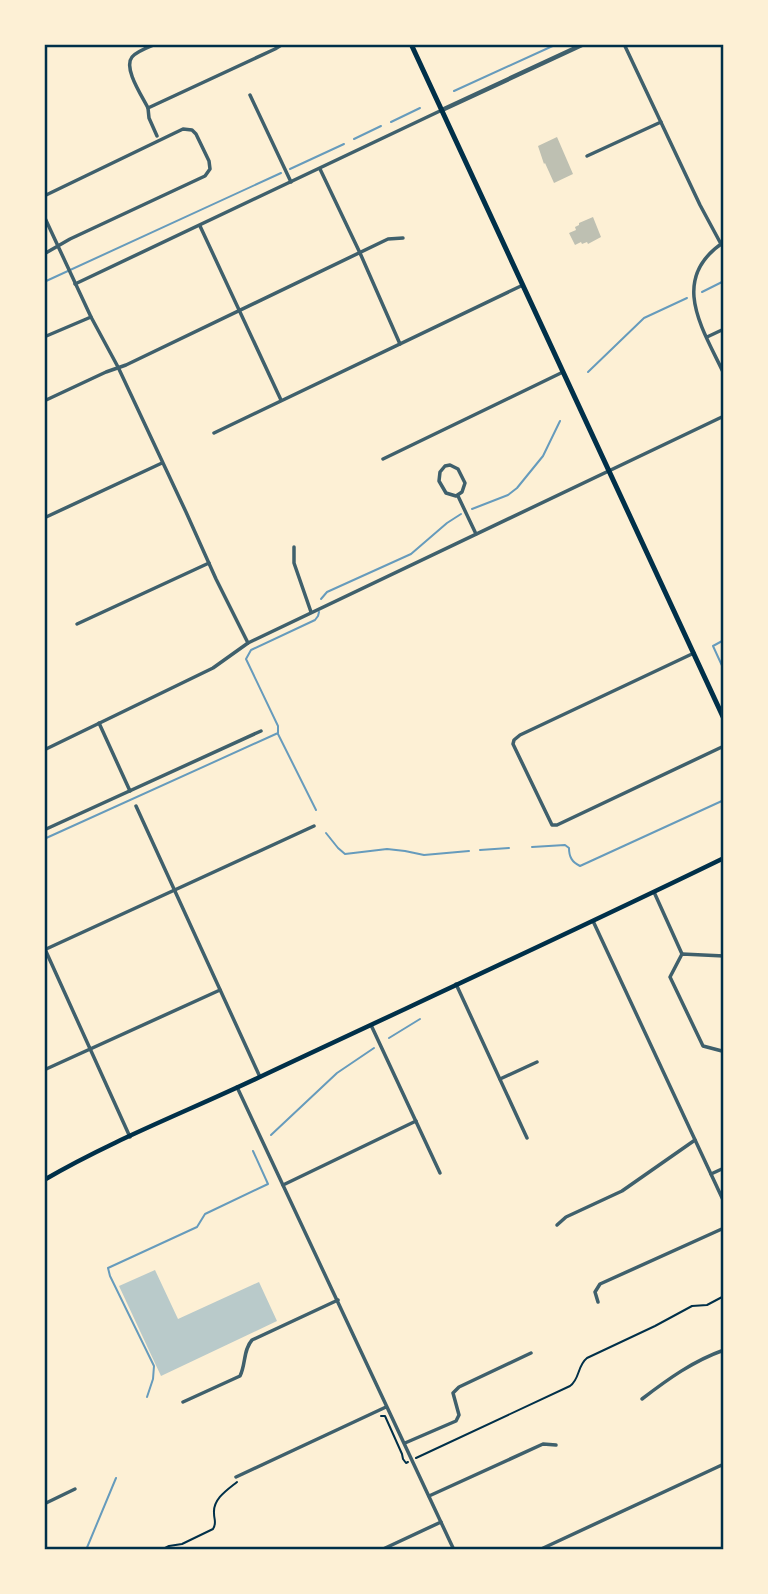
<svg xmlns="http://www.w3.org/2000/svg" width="768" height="1594" viewBox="0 0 768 1594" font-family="'PT Serif',serif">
<rect width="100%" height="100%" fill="#fdf0d5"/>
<polygon fill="#b9caca" points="155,1270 178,1319 259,1282 277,1321 161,1376 119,1286"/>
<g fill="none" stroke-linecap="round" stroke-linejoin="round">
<g stroke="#669bbc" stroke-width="2">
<polyline points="454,91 557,44"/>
<polyline points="391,122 420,108"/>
<polyline points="354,139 381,126"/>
<polyline points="290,169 344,144"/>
<polyline points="44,282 281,173"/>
<polyline points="702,292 724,281"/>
<polyline points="588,372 644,318 687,298"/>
<polyline points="472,509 508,495 517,488 543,456 560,421"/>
<polyline points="321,599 327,592 411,554 447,523 461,514"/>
<polyline points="724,640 713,646 724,670"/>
<polyline points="278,734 316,810"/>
<polyline points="326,833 338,848 345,854 387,849 405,851 424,855 469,851"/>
<polyline points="44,839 278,733 278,726 246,659 251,650 315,620 318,616 319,612"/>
<path d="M532,847L565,845L569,848C569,857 572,862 580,866L724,800"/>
<polyline points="480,850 509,848"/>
<polyline points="389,1038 420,1019"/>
<polyline points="271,1135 337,1073 374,1048"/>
<polyline points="147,1397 153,1379 154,1366 110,1276 108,1268 197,1227 205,1214 268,1184 253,1151"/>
<polyline points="86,1550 116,1478"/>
</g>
</g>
<g fill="#bec0b2">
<polygon points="557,137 573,174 554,183 545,163 544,164 538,146"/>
<polygon points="593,217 601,237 588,244 587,242 582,244 581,242 575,245 569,233 576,230 575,227 579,225 579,223"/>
</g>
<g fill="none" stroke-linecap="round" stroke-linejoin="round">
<g stroke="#003049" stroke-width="2">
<polyline points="381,1416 385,1416 402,1454 403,1459 406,1463 408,1462"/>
<path d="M416,1458L570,1386C580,1379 577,1366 587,1358L655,1326L692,1306L707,1305L724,1296"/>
<path d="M161,1550L169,1546L182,1544L213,1529C217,1523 214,1520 214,1513C213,1499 227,1490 237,1482"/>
</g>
<g stroke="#3f606c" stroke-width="3.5">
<polyline points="624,44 700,205 721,244"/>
<polyline points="250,95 291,182"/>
<path d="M148,108C142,96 123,68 132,57C137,51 149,47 156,44"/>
<polyline points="157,136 149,118 148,108 275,49 283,44"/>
<polyline points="587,156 661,122"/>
<polyline points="320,169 360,253 400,344"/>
<polyline points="44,196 183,129 192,130 196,134 209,161 210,169 205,176 70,239 44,254"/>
<polyline points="44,216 91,317 118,367 186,512 216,579 248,643"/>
<polyline points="200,226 281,400"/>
<path d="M724,242C668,279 703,329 724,374"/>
<polyline points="75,284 442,110"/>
<polyline points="44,337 91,317"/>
<polyline points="707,337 724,329"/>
<polyline points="44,401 106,372 126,365 388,239 403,238"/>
<polyline points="214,433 523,285"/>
<polyline points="383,459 563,372"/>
<polygon points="450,465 458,469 465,483 462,492 456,496 446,493 439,481 440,472 445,466"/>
<polyline points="458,496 476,534"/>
<polyline points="44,518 162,463"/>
<polyline points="294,547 294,563 311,612"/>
<polyline points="77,624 209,563"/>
<polyline points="694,653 520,735 514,740 513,744 552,825 557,825 724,746"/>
<polyline points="99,723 130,791"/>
<polyline points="44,750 213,668 248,643 724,416"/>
<polyline points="136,806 260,1077"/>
<polyline points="44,830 261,731"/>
<polyline points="654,892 682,954"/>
<polyline points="593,921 724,1202"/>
<polyline points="44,947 130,1137"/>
<polyline points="44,950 314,826"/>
<polyline points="724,956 682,954 670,977 703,1046 722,1051 724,1050"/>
<polyline points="456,984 527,1138"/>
<polyline points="371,1025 440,1173"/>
<polyline points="44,1070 220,990"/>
<polyline points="500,1079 537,1062"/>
<polyline points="237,1087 454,1550"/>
<polyline points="711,1174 724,1168"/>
<polyline points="283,1185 416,1121"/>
<polyline points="557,1225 566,1217 622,1191 695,1140"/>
<polyline points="598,1302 595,1292 600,1284 724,1228"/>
<path d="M642,1399C668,1379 693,1361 724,1350"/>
<path d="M183,1402L240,1376C246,1364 243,1350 252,1340L338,1300"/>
<polyline points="405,1443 456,1421 459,1415 453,1393 459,1387 531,1353"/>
<polyline points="236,1477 386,1407"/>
<polyline points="429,1496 543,1444 556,1445"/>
<polyline points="44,1504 75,1489"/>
<polyline points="381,1550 441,1522"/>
<polyline points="539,1550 724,1464"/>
</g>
<polyline stroke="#3f606c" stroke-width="4.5" points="442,110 584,44"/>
<path stroke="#003049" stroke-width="4.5" d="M44,1180C114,1139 191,1110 264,1075C417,1003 572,932 724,858"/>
<polyline stroke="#003049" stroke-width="5" points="411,44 724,719"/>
</g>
<rect width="768" height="1594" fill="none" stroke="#fdf0d5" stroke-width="91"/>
<rect x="46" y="46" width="676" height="1502" fill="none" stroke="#003049" stroke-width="2.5"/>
</svg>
